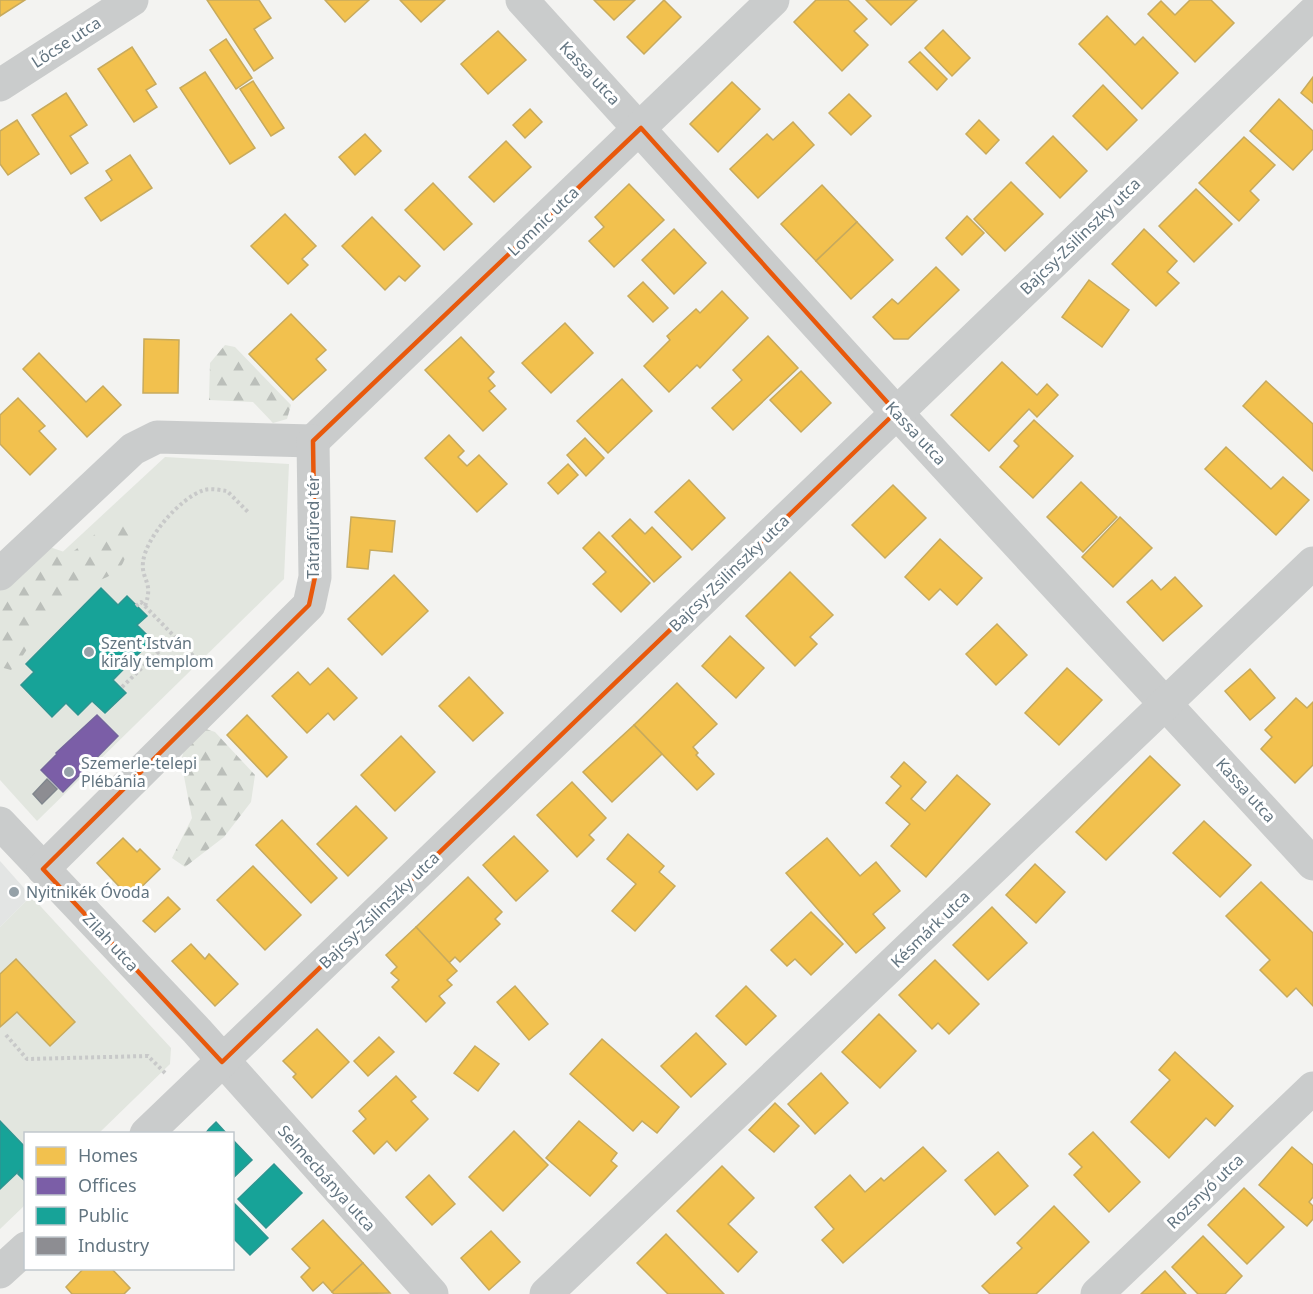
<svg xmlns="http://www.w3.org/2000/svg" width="1313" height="1294" viewBox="0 0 1313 1294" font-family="'Noto Sans',sans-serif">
<defs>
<pattern id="forest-firs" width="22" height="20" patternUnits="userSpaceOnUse" patternTransform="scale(1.5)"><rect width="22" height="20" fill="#e2e6df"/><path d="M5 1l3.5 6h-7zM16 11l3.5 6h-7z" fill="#bbbfba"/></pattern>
</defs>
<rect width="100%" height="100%" fill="#f3f3f1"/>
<polygon fill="#e3e5e4" points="0,861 31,896 0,927"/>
<g fill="#e2e6df">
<polygon points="165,457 289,464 284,579 37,821 0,780 0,610"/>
<polygon points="31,896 171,1048 170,1064 99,1133 26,1134 25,1205 0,1229 0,927"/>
</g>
<g fill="url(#forest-firs)">
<polygon points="225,345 235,347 291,405 287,419 273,423 253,402 209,400 210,363"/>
<path d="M122,513L131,527C129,537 128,554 123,563C113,581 86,582 71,593C43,611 34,647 11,670L0,667V581L41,544L70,554Z"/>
<polygon points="203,728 215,732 255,775 251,802 224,837 185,867 172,858 192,818 181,761 187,739"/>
</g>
<g fill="#f2c14e" stroke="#c7aa5d" stroke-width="1.5">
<polygon points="0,0 25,0 0,16"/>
<polygon points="207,0 259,0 271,18 254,29 273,58 254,71"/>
<polygon points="325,0 369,0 345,22"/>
<polygon points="400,0 445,0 421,22"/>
<polygon points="594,0 635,0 614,20"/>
<polygon points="664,0 681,17 644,54 627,37"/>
<polygon points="816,0 848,0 867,19 854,31 868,45 842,71 794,22"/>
<polygon points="866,0 917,0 891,25"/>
<polygon points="1190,0 1211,0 1234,23 1195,62 1148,14 1161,1 1175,15"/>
<polygon points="1107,16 1135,45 1143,37 1178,73 1142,109 1079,44"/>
<polygon points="943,30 970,58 952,76 925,48"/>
<polygon points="498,31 526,60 488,94 461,64"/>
<polygon points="226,39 252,78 236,89 210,50"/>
<polygon points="132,47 156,84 146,90 157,107 134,122 98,69"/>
<polygon points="920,52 947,79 937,90 909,62"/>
<polygon points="205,72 255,148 230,164 180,88"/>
<polygon points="1313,77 1313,103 1301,93"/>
<polygon points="253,81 284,128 271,136 240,89"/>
<polygon points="732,82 760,109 718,152 690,124"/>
<polygon points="1103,85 1137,120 1107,150 1073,116"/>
<polygon points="66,93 87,125 70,136 88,163 71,174 32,115"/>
<polygon points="849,94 871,116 851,135 829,113"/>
<polygon points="1279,99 1313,131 1313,149 1293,170 1250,131"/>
<polygon points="530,109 542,122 525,138 513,125"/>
<polygon points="17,120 39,154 8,175 0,164 0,131"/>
<polygon points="979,120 999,140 986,154 966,134"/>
<polygon points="793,122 814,145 758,198 730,169 767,134 773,140"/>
<polygon points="365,134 381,151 355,175 339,157"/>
<polygon points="1053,136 1087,171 1060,198 1026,163"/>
<polygon points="1244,137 1275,165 1250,191 1259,200 1239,221 1199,183"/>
<polygon points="506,141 531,167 494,202 469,177"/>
<polygon points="130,155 152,188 101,221 85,198 112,180 106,171"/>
<polygon points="1011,182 1043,214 1005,251 974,219"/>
<polygon points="433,183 472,224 444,250 405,210"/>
<polygon points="629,184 664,220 614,267 589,241 604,227 595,217"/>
<polygon points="822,185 857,222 816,261 781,224"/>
<polygon points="1196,189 1232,224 1194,262 1159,226"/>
<polygon points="285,214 316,246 302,259 308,265 288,284 251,246"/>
<polygon points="967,216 984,233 962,255 946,238"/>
<polygon points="372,217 420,266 405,281 399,276 385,290 342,246"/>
<polygon points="857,222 893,260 851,299 816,261"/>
<polygon points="674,229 706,263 674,294 642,260"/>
<polygon points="1144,229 1177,261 1167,272 1179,283 1156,306 1112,264"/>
<polygon points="936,267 959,290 908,339 894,339 873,317 892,299 898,304"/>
<polygon points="1089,280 1129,310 1102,347 1062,317"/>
<polygon points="643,282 668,308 653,322 628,296"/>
<polygon points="722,291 748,318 700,368 697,365 669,392 644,366 670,340 667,336 696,309 700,313"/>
<polygon points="291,314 326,350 316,359 326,370 293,400 249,354"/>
<polygon points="565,323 593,353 551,393 522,363"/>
<polygon points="768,336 798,368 733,430 712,408 742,380 733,370"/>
<polygon points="461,337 494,372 488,378 495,386 489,391 506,409 483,431 425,370"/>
<polygon points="144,339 179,340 178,393 143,393"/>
<polygon points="39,353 86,402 103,386 121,405 87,437 23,369"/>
<polygon points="1002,362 1037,395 1047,384 1058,395 1037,417 1029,409 989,451 951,415"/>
<polygon points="801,371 831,403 801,432 770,400"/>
<polygon points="622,379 652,411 608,453 577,421"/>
<polygon points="1266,381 1313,424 1313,471 1243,406"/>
<polygon points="18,398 45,426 39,431 56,449 30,475 0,444 0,415"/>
<polygon points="1034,420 1073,456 1033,498 1000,467 1019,446 1014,441"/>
<polygon points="449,435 464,451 458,457 467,466 479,455 507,484 477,512 425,458"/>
<polygon points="585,438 604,458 586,476 567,455"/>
<polygon points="1226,447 1271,489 1283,477 1309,500 1276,535 1205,469"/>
<polygon points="568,464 578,475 558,494 548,483"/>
<polygon points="689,480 725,518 692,550 655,512"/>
<polygon points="1081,482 1117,517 1083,552 1047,517"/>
<polygon points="893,485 926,518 885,558 852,525"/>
<polygon points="351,517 395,521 392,552 370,550 368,569 347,567"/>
<polygon points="1120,517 1152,548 1113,587 1082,557"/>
<polygon points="630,519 645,534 652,527 681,557 654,582 612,536"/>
<polygon points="599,532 650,583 621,612 593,584 606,572 583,548"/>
<polygon points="940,539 982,578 957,605 940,589 929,600 905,577"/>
<polygon points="790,572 833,615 810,637 817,644 795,666 746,616"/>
<polygon points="394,575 428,611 382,655 348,619"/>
<polygon points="1175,577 1202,606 1163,641 1127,602 1152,580 1161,590"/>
<polygon points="997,624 1027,655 996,685 966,654"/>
<polygon points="730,636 764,668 736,698 702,666"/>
<polygon points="328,668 357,698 334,720 328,713 307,733 272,696 298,672 310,685"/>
<polygon points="1067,668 1102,700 1059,745 1025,713"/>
<polygon points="1250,669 1275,698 1250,720 1225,691"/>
<polygon points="469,677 503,713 473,741 439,706"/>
<polygon points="677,683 717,724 693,747 698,753 696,755 714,774 697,790 634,725"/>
<polygon points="1296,698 1307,708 1313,702 1313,765 1295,783 1261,749 1272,737 1265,730"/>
<polygon points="247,715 287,757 267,777 227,735"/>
<polygon points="634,725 662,754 612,802 583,772"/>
<polygon points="401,736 435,772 395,811 361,775"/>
<polygon points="1150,756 1180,785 1106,860 1076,832"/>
<polygon points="904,762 926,782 911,799 925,811 957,775 990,804 926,877 891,846 910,824 886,803 901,786 891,777"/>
<polygon points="572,782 606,818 589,835 594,840 577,857 537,815"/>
<polygon points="356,806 387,838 348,876 317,844"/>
<polygon points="282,820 337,878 311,903 256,845"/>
<polygon points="1204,821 1251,865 1220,897 1173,853"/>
<polygon points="628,834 664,866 659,872 675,886 635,931 612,911 636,884 607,859"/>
<polygon points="514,836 548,871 516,901 483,865"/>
<polygon points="123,838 137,852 140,849 160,869 130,898 97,863"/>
<polygon points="827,838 860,876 876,862 900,891 873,914 885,928 856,953 786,873"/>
<polygon points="1035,864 1065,892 1036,923 1006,895"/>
<polygon points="253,866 301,915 265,950 217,900"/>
<polygon points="468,877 502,912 495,919 500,924 460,962 455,957 449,963 416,927"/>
<polygon points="1261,882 1313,933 1313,1006 1296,988 1287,997 1260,970 1270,960 1226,916"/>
<polygon points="168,897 180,909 155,932 143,921"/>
<polygon points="992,907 1027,943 988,980 953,945"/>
<polygon points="811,912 843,944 811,975 795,959 787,966 771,950"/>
<polygon points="416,927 457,971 447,980 452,985 439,996 445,1003 426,1022 392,987 399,980 391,973 397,967 386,955"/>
<polygon points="191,944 205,959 209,954 238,984 215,1006 172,961"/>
<polygon points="16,959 75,1022 50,1046 17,1012 0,1027 0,974"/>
<polygon points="935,960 979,1004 949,1034 938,1023 932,1029 899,995"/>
<polygon points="515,986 548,1024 529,1040 497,1002"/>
<polygon points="746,986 776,1016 746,1045 716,1016"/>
<polygon points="879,1014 916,1051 880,1088 842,1052"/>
<polygon points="317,1029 349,1062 312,1098 293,1077 296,1074 283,1061"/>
<polygon points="696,1033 726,1064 691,1097 661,1066"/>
<polygon points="379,1037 394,1052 368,1076 354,1061"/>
<polygon points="602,1039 679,1107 657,1133 642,1121 633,1131 570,1074"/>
<polygon points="475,1046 499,1064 478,1091 454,1073"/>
<polygon points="1175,1052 1233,1106 1215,1126 1206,1118 1169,1158 1131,1122 1170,1080 1159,1070"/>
<polygon points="821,1073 848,1103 815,1134 788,1104"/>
<polygon points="396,1076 416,1097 411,1101 428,1119 396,1151 387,1141 374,1154 353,1131 366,1119 359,1111"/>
<polygon points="775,1103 799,1126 774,1152 749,1130"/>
<polygon points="579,1121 617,1153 611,1161 617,1166 590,1196 546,1158"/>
<polygon points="514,1131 548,1165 503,1211 469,1177"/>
<polygon points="1093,1132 1140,1182 1109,1212 1074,1175 1082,1167 1069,1154"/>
<polygon points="923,1147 946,1171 843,1263 822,1240 834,1229 815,1207 850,1175 865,1192 881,1178 884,1181"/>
<polygon points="1292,1147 1313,1165 1313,1197 1309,1202 1313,1206 1313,1219 1307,1226 1259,1185"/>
<polygon points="998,1152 1028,1186 995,1215 965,1180"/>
<polygon points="722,1166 754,1198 728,1224 757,1252 738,1272 677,1211"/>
<polygon points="429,1175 455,1204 432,1225 406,1197"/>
<polygon points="1244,1188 1284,1227 1247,1264 1208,1225"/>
<polygon points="1054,1206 1089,1242 1036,1294 990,1294 982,1286 1022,1248 1017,1243"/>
<polygon points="323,1220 363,1263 332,1292 323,1282 313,1291 301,1277 310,1268 292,1249"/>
<polygon points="491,1231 520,1262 489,1290 461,1258"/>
<polygon points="666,1234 724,1294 668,1294 637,1263"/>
<polygon points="1203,1236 1242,1276 1225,1294 1198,1294 1172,1267"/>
<polygon points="363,1263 390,1293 334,1294 332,1292"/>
<polygon points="84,1268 111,1268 130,1288 124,1294 72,1294 66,1287"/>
<polygon points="1165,1271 1186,1294 1141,1294"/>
</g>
<polygon fill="#7b5ea7" stroke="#74659c" stroke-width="1.5" points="97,715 118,736 63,792 41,770 57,754 56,753"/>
<g fill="#17a398" stroke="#2e9591" stroke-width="1.5">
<polygon points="101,588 118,605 127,596 147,616 137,625 152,640 113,680 126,693 105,713 92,701 78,715 66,703 52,717 21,685 34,672 26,664"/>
<polygon points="0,1121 26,1148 26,1182 18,1174 20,1170 0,1189"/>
<polygon points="216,1122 227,1134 205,1134 209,1129"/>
<polygon points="232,1139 252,1160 232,1179"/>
<polygon points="274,1164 302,1193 266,1228 238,1199"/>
<polygon points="232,1201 268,1238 250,1255 232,1237"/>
</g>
<polygon fill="#8d8d92" stroke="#80868d" stroke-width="1.5" points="47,779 57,789 42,804 33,794"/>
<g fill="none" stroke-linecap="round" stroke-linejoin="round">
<g stroke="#c8c9c9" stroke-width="4" stroke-dasharray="3 3" stroke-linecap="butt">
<polyline points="136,606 141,602 203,666"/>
<path d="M145,606C154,582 141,580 143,562C146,537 180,498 204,490C211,488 220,490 227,491L249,513"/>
<polyline points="122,687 174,637"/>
<polyline points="6,1035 27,1059 148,1056 165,1073"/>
</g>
<g stroke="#cacccc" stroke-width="33">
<polyline points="522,0 896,412 1313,864"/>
<polyline points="0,85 132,0"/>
<polyline points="313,441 773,0"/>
<polyline points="0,574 133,449 157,437 313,441"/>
<polyline points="0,823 197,1031 432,1294"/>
<polyline points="43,869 309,605 315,577 313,441"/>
<polyline points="146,1134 1313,13"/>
<polyline points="0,1272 26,1248"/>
<polyline points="546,1294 1313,563"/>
<polyline points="1097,1294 1313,1088"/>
</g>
</g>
<path fill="none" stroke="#e8590c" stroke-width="4.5" stroke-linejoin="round" d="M641,128L896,412L222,1062L43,869L309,605L315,577L313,441Z"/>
<g fill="#95a1a8" stroke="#fff" stroke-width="2">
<circle cx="89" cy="652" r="6"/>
<circle cx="69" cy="772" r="6"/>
<circle cx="14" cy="892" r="6"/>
</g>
<g text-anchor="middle" stroke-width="6" stroke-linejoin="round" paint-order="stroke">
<g font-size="16" fill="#637581" stroke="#fff">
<text transform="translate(66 42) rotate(-33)" y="6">Lőcse utca</text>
<text transform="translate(590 73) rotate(47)" y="6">Kassa utca</text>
<text transform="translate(543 221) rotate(-44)" y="6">Lomnic utca</text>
<text transform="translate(1080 236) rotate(-44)" y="6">Bajcsy-Zsilinszky utca</text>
<text transform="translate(916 433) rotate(47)" y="6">Kassa utca</text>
<text transform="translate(313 527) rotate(-90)" y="6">Tátrafüred tér</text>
<text transform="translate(729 573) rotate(-44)" y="6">Bajcsy-Zsilinszky utca</text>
<text transform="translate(1246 790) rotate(48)" y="6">Kassa utca</text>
<text transform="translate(379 910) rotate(-44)" y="6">Bajcsy-Zsilinszky utca</text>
<text transform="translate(930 929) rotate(-44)" y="6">Késmárk utca</text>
<text transform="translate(111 942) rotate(47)" y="6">Zilah utca</text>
<text transform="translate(327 1178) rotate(48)" y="6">Selmecbánya utca</text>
<text transform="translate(1205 1191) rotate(-44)" y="6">Rozsnyó utca</text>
</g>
<g font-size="16" fill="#637581" stroke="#fff" text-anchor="start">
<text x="101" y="649">Szent István<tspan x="101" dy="18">király templom</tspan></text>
<text x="81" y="769">Szemerle-telepi<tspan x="81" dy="18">Plébánia</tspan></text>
<text x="26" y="898">Nyitnikék Óvoda</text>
</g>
</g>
<rect x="24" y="1132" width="210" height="138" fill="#ffffff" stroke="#c1c8cd" stroke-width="1.5"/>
<rect x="36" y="1147" width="30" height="18" fill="#f2c14e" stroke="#c1c8cd" stroke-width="1.5"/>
<text x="78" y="1162" font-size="18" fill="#637581">Homes</text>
<rect x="36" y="1177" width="30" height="18" fill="#7b5ea7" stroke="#c1c8cd" stroke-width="1.5"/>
<text x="78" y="1192" font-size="18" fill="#637581">Offices</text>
<rect x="36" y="1207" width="30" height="18" fill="#17a398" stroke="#c1c8cd" stroke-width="1.5"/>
<text x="78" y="1222" font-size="18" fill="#637581">Public</text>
<rect x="36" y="1237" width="30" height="18" fill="#8d8d92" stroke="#c1c8cd" stroke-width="1.5"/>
<text x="78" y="1252" font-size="18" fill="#637581">Industry</text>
</svg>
